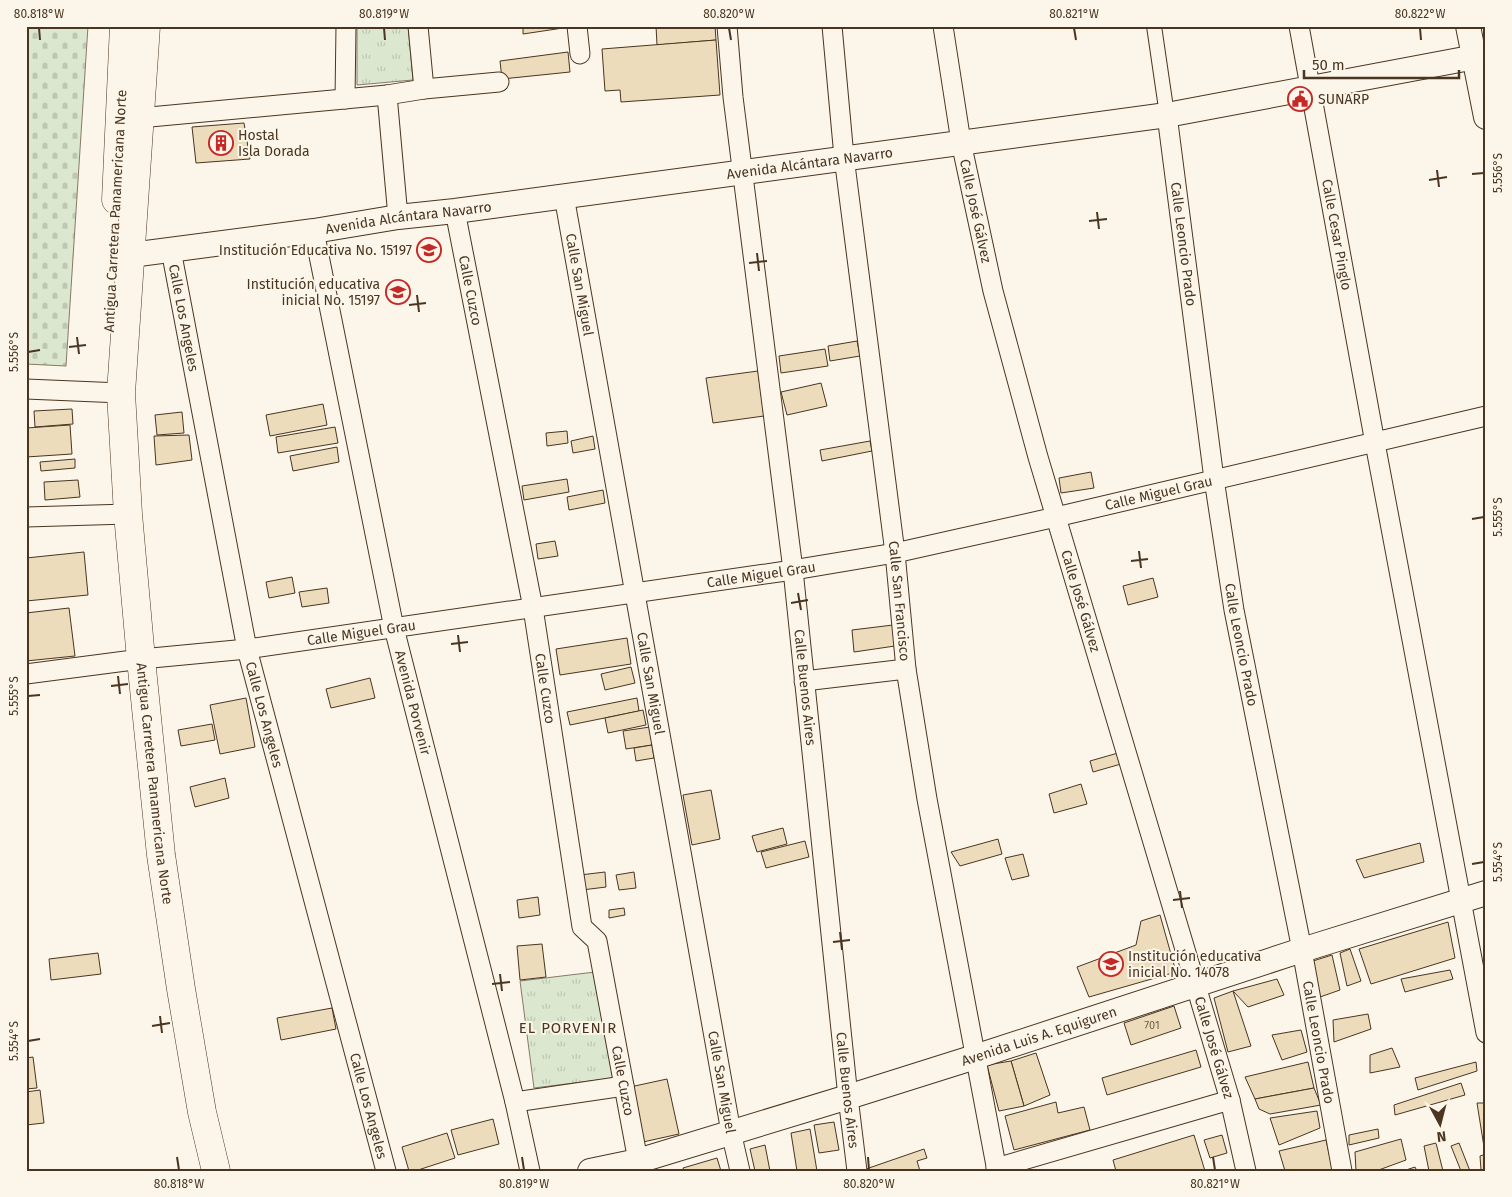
<svg xmlns="http://www.w3.org/2000/svg" width="1512" height="1197" viewBox="0 0 1512 1197" font-family="'Fira Sans',sans-serif">
<defs>
<pattern id="cemetery-stones" width="16" height="16" patternUnits="userSpaceOnUse" patternTransform="scale(1.25)"><rect width="16" height="16" fill="#dce7d0"/><path d="M2 7V4a2 2 0 0 1 4 0v3zM10 15v-3a2 2 0 0 1 4 0v3z" fill="#bec7b2"/></pattern>
<pattern id="park-tufts" width="24" height="20" patternUnits="userSpaceOnUse" patternTransform="scale(1.25)"><rect width="24" height="20" fill="#dce7d0"/><path d="M3 7l-1-3M5 7V3M7 7l1-3M15 17l-1-3M17 17v-4M19 17l1-3" fill="none" stroke="#bec7b2"/></pattern>
</defs>
<rect width="100%" height="100%" fill="#fbf6e9"/>
<polygon fill="url(#cemetery-stones)" stroke="#887966" points="26,26 88,26 66,366 26,364"/>
<g fill="url(#park-tufts)" stroke="#887966">
<polygon points="357,26 408,26 413,80 357,85"/>
<polygon points="595,972 614,1078 534,1088 520,981"/>
</g>
<g fill="#ecdcbc" stroke="#4a3520">
<polygon points="523,26 562,26 563,28 523,34"/>
<polygon points="656,26 715,26 716,40 657,45"/>
<polygon points="716,40 720,95 621,102 620,90 605,91 602,49"/>
<polygon points="568,52 570,72 502,79 500,61"/>
<polygon points="244,123 250,159 196,163 192,127"/>
<polygon points="857,341 860,356 830,361 828,346"/>
<polygon points="825,349 828,366 781,373 779,356"/>
<polygon points="758,371 764,416 713,423 706,378"/>
<polygon points="821,383 827,406 787,415 781,392"/>
<polygon points="323,404 327,425 270,436 266,415"/>
<polygon points="72,409 73,424 35,427 34,411"/>
<polygon points="182,412 184,433 157,435 155,415"/>
<polygon points="70,425 72,454 26,457 26,428"/>
<polygon points="335,427 338,443 278,453 276,437"/>
<polygon points="567,431 568,443 547,446 546,433"/>
<polygon points="189,435 192,460 156,465 154,436"/>
<polygon points="593,436 595,449 573,453 571,441"/>
<polygon points="870,441 872,451 822,461 820,450"/>
<polygon points="337,447 339,462 293,471 290,456"/>
<polygon points="75,459 75,468 41,471 40,462"/>
<polygon points="1091,472 1094,488 1061,493 1059,478"/>
<polygon points="567,479 569,492 524,500 522,486"/>
<polygon points="78,480 80,497 45,500 44,482"/>
<polygon points="603,490 605,503 569,510 567,497"/>
<polygon points="555,541 558,556 538,559 536,544"/>
<polygon points="84,552 88,595 26,601 26,558"/>
<polygon points="292,577 295,593 269,598 266,582"/>
<polygon points="1153,578 1158,597 1128,605 1123,586"/>
<polygon points="327,588 329,603 302,607 299,592"/>
<polygon points="69,608 75,656 26,661 26,613"/>
<polygon points="893,625 895,646 854,652 852,630"/>
<polygon points="627,638 631,664 560,675 556,649"/>
<polygon points="631,667 635,683 605,690 601,674"/>
<polygon points="370,678 375,698 331,708 326,689"/>
<polygon points="246,698 255,747 220,754 210,705"/>
<polygon points="637,698 639,711 570,725 567,712"/>
<polygon points="643,710 646,725 608,733 605,718"/>
<polygon points="212,724 215,740 181,746 178,730"/>
<polygon points="650,727 652,745 626,749 623,731"/>
<polygon points="652,745 654,758 636,761 634,748"/>
<polygon points="1118,753 1121,764 1093,772 1090,761"/>
<polygon points="225,778 229,798 195,807 190,787"/>
<polygon points="1081,784 1087,804 1054,813 1049,794"/>
<polygon points="711,790 720,839 692,845 683,795"/>
<polygon points="783,828 787,844 757,852 752,836"/>
<polygon points="998,839 1002,854 960,866 951,852"/>
<polygon points="805,841 809,857 766,868 761,852"/>
<polygon points="1420,843 1424,862 1364,878 1356,860"/>
<polygon points="1023,854 1029,876 1012,880 1005,858"/>
<polygon points="605,872 606,887 582,890 580,875"/>
<polygon points="634,872 636,888 619,890 616,875"/>
<polygon points="538,897 540,915 519,918 517,900"/>
<polygon points="624,908 625,915 609,918 609,910"/>
<polygon points="1160,915 1176,972 1089,997 1077,967 1136,945 1141,921"/>
<polygon points="1448,922 1455,958 1371,984 1359,949"/>
<polygon points="542,944 546,977 520,980 517,946"/>
<polygon points="1350,949 1361,981 1347,986 1340,953"/>
<polygon points="98,953 101,974 51,980 49,959"/>
<polygon points="1332,955 1340,990 1320,997 1313,961"/>
<polygon points="1450,970 1453,979 1405,992 1401,979"/>
<polygon points="1277,979 1284,995 1248,1007 1233,991"/>
<polygon points="1233,991 1251,1046 1228,1052 1214,998"/>
<polygon points="1174,1006 1181,1028 1131,1045 1124,1023"/>
<polygon points="332,1008 336,1029 281,1040 277,1018"/>
<polygon points="1368,1014 1371,1029 1334,1042 1333,1020"/>
<polygon points="1301,1030 1307,1052 1282,1060 1272,1035"/>
<polygon points="1392,1048 1400,1067 1370,1073 1370,1055"/>
<polygon points="1196,1050 1201,1067 1107,1095 1102,1078"/>
<polygon points="1036,1053 1050,1095 1024,1106 1011,1061"/>
<polygon points="33,1057 37,1088 26,1089 26,1058"/>
<polygon points="1011,1061 1024,1106 999,1111 987,1065"/>
<polygon points="1308,1062 1314,1088 1255,1099 1245,1077"/>
<polygon points="1476,1062 1477,1071 1418,1090 1415,1078"/>
<polygon points="667,1079 679,1134 643,1142 630,1087"/>
<polygon points="1461,1083 1465,1095 1395,1115 1394,1105"/>
<polygon points="1314,1088 1321,1105 1270,1114 1259,1109 1255,1099"/>
<polygon points="40,1090 44,1123 26,1125 26,1092"/>
<polygon points="1056,1102 1058,1113 1084,1107 1090,1130 1014,1150 1005,1116"/>
<polygon points="1477,1103 1486,1103 1486,1146 1484,1147"/>
<polygon points="1317,1111 1320,1128 1279,1145 1270,1118"/>
<polygon points="493,1119 499,1144 458,1155 451,1130"/>
<polygon points="834,1122 839,1150 819,1153 814,1125"/>
<polygon points="810,1129 817,1171 797,1171 791,1133"/>
<polygon points="1378,1129 1379,1138 1349,1145 1349,1135"/>
<polygon points="447,1133 455,1158 415,1171 409,1171 402,1147"/>
<polygon points="1194,1135 1205,1171 1116,1171 1113,1160"/>
<polygon points="1222,1135 1227,1153 1210,1158 1204,1140"/>
<polygon points="1401,1139 1406,1160 1376,1171 1356,1171 1355,1152"/>
<polygon points="1326,1140 1333,1171 1285,1171 1279,1151"/>
<polygon points="1436,1143 1443,1171 1429,1171 1424,1146"/>
<polygon points="1459,1143 1470,1171 1461,1171 1451,1146"/>
<polygon points="765,1145 770,1171 755,1171 750,1149"/>
<polygon points="924,1149 927,1158 917,1161 920,1171 866,1171 866,1169"/>
<polygon points="1486,1154 1486,1169 1481,1170 1480,1156"/>
<polygon points="717,1158 721,1171 684,1171 683,1168"/>
<polygon points="1415,1167 1417,1171 1403,1171"/>
</g>
<g fill="none" stroke-linecap="round" stroke-linejoin="round">
<defs>
<polyline id="pedestrian" points="1154,26 1167,115"/>
<g id="minor">
<polyline points="418,26 424,89"/>
<polyline points="577,26 580,54"/>
<path id="s1" d="M727,26L733,97L793,570L848,1097L857,1171"/>
<path id="s2" d="M832,26L844,157L895,553L906,669L927,799L997,1171"/>
<path id="s3" d="M943,26L961,142L993,291L1038,457L1230,1100L1246,1171"/>
<path id="s4" d="M1299,26L1375,443L1486,1033"/>
<polyline points="387,95 398,217"/>
<polyline points="345,99 346,26"/>
<path id="s5" d="M1167,115L1214,479L1234,610L1302,950L1342,1171"/>
<polyline points="139,118 387,95 424,89 499,82"/>
<path id="s6" d="M564,196L731,1132L740,1171"/>
<path id="s7" d="M455,211L533,608L582,927L597,941L638,1161"/>
<path id="s8" d="M314,231L394,628L515,1102L530,1171"/>
<path id="s9" d="M171,250L247,649L386,1171"/>
<polyline points="26,389 121,393"/>
<polyline points="26,517 128,514"/>
<path id="s10" d="M26,674L141,659L247,649L793,570L895,553L1056,517L1486,416"/>
<polyline points="804,681 906,669"/>
<polyline points="515,1102 624,1086"/>
<polyline points="996,1168 1230,1100"/>
</g>
<g id="tertiary">
<polyline points="1468,26 1486,117"/>
<path id="s11" d="M131,255L314,231L398,217L455,211L1167,115L1486,55"/>
<path id="s12" d="M590,1171L638,1161L848,1097L975,1057L1302,950L1486,893"/>
</g>
<g id="primary">
<path id="s13" d="M146,26L121,393L128,514L141,659L161,855L181,989L202,1112L216,1171"/>
<polyline points="116,200 124,26"/>
</g>
</defs>
<use href="#pedestrian" stroke="#4a3520" stroke-width="16"/>
<use href="#minor" stroke="#4a3520" stroke-width="21"/>
<use href="#tertiary" stroke="#4a3520" stroke-width="26"/>
<use href="#primary" stroke="#4a3520" stroke-width="29"/>
<use href="#pedestrian" stroke="#fbf6e9" stroke-width="14"/>
<use href="#minor" stroke="#fbf6e9" stroke-width="19"/>
<use href="#tertiary" stroke="#fbf6e9" stroke-width="24"/>
<use href="#primary" stroke="#fbf6e9" stroke-width="28"/>
</g>
<path fill="none" stroke="#4a3520" stroke-width="2" d="M39,28L40,40M384,28L385,40M729,28L731,40M1074,28L1076,40M1420,28L1421,40M1437,170L1439,187M1472,174L1484,173M1429,180L1447,177M1097,212L1099,229M1089,221L1107,219M757,253L759,271M749,263L767,261M417,295L419,312M409,305L426,303M77,337L79,354M69,347L86,345M28,352L40,350M1472,519L1484,517M1139,551L1141,568M1131,561L1148,559M798,593L801,610M791,603L808,600M458,635L460,652M451,644L468,642M118,676L120,694M111,686L128,684M28,696L40,695M1472,864L1484,862M1180,891L1182,908M1173,900L1190,898M840,932L842,950M833,942L850,940M500,974L502,991M492,984L510,982M160,1016L162,1033M152,1026L170,1023M28,1041L40,1039M177,1157L179,1170M522,1157L524,1170M868,1157L869,1170M1213,1157L1215,1170"/>
<defs>
<symbol id="civic-ring" viewBox="-11 -11 22 22"><circle r="9.5" fill="#fbf6e9" stroke="#c62828" stroke-width="1.5"/><path d="M-.6-6.5H3V-4.5H.6V-3L4-1V1h2V6H-6V1h2V-1L-.6-3ZM-1.2 2.5V6h2.4V2.5Z" fill="#c62828"/></symbol>
<symbol id="building-ring" viewBox="-11 -11 22 22"><circle r="9.5" fill="#fbf6e9" stroke="#c62828" stroke-width="1.5"/><path d="M-4-6H4V6H1V3H-1V6H-4ZM-2.5-4.3h1.7v1.8h-1.7ZM.8-4.3h1.7v1.8H.8ZM-2.5-1h1.7V.8h-1.7ZM.8-1h1.7V.8H.8Z" fill="#c62828"/></symbol>
<symbol id="school-ring" viewBox="-11 -11 22 22"><circle r="9.5" fill="#fbf6e9" stroke="#c62828" stroke-width="1.5"/><path d="M0-5L7-2L0 1L-7-2ZM-4 1L0 2.5L4 1V4Q0 6-4 4Z" fill="#c62828"/></symbol>
</defs>
<g fill-rule="evenodd">
<use href="#civic-ring" x="1286" y="85" width="28" height="28"/>
<use href="#building-ring" x="207" y="129" width="28" height="28"/>
<use href="#school-ring" x="415" y="236" width="28" height="28"/>
<use href="#school-ring" x="384" y="278" width="28" height="28"/>
<use href="#school-ring" x="1097" y="950" width="28" height="28"/>
</g>
<g text-anchor="middle" stroke-width="4" stroke-linejoin="round" paint-order="stroke">
<g font-size="11" fill="#725f47">
<text x="1152" y="1029">701</text>
</g>
<g font-size="14" fill="#4a3520" stroke="#fbf6e9" text-anchor="start">
<text x="1318" y="104">SUNARP</text>
<text x="238" y="140">Hostal<tspan x="238" dy="16">Isla Dorada</tspan></text>
<text x="412" y="255" text-anchor="end">Institución Educativa No. 15197</text>
<text x="380" y="289" text-anchor="end">Institución educativa<tspan x="380" dy="16">inicial No. 15197</tspan></text>
<text x="1128" y="961">Institución educativa<tspan x="1128" dy="16">inicial No. 14078</tspan></text>
</g>
<g font-size="14" fill="#4a3520" stroke="#fbf6e9">
<text dy="5" stroke="none"><textPath href="#s11" startOffset="685">Avenida Alcántara Navarro</textPath></text>
<text transform="translate(115 211) rotate(-87)" y="5">Antigua Carretera Panamericana Norte</text>
<text dy="5" stroke="none"><textPath href="#s3" startOffset="188">Calle José Gálvez</textPath></text>
<text dy="5" stroke="none"><textPath href="#s11" startOffset="280">Avenida Alcántara Navarro</textPath></text>
<text dy="5" stroke="none"><textPath href="#s4" startOffset="212">Calle Cesar Pinglo</textPath></text>
<text dy="5" stroke="none"><textPath href="#s5" startOffset="130">Calle Leoncio Prado</textPath></text>
<text dy="5" stroke="none"><textPath href="#s6" startOffset="90">Calle San Miguel</textPath></text>
<text dy="5" stroke="none"><textPath href="#s7" startOffset="81">Calle Cuzco</textPath></text>
<text dy="5" stroke="none"><textPath href="#s9" startOffset="69">Calle Los Angeles</textPath></text>
<text dy="5" stroke="none"><textPath href="#s10" startOffset="1148">Calle Miguel Grau</textPath></text>
<text dy="5" stroke="none"><textPath href="#s10" startOffset="742">Calle Miguel Grau</textPath></text>
<text dy="5" stroke="none"><textPath href="#s2" startOffset="579">Calle San Francisco</textPath></text>
<text dy="5" stroke="none"><textPath href="#s3" startOffset="592">Calle José Gálvez</textPath></text>
<text dy="5" stroke="none"><textPath href="#s10" startOffset="338">Calle Miguel Grau</textPath></text>
<text dy="5" stroke="none"><textPath href="#s5" startOffset="535">Calle Leoncio Prado</textPath></text>
<text dy="5" stroke="none"><textPath href="#s6" startOffset="495">Calle San Miguel</textPath></text>
<text dy="5" stroke="none"><textPath href="#s7" startOffset="486">Calle Cuzco</textPath></text>
<text dy="5" stroke="none"><textPath href="#s1" startOffset="666">Calle Buenos Aires</textPath></text>
<text dy="5" stroke="none"><textPath href="#s8" startOffset="482">Avenida Porvenir</textPath></text>
<text dy="5" stroke="none"><textPath href="#s9" startOffset="474">Calle Los Angeles</textPath></text>
<text dy="5" stroke="none"><textPath href="#s13" startOffset="760">Antigua Carretera Panamericana Norte</textPath></text>
<text dy="5" stroke="none"><textPath href="#s12" startOffset="469">Avenida Luis A. Equiguren</textPath></text>
<text dy="5" stroke="none"><textPath href="#s5" startOffset="940">Calle Leoncio Prado</textPath></text>
<text dy="5" stroke="none"><textPath href="#s3" startOffset="1058">Calle José Gálvez</textPath></text>
<text dy="5" stroke="none"><textPath href="#s7" startOffset="890">Calle Cuzco</textPath></text>
<text dy="5" stroke="none"><textPath href="#s6" startOffset="900">Calle San Miguel</textPath></text>
<text dy="5" stroke="none"><textPath href="#s1" startOffset="1071">Calle Buenos Aires</textPath></text>
<text dy="5" stroke="none"><textPath href="#s9" startOffset="879">Calle Los Angeles</textPath></text>
</g>
<g font-size="15" letter-spacing="1" fill="#4a3520" stroke="#fbf6e9">
<text x="568" y="1033">EL PORVENIR</text>
</g>
</g>
<rect width="1512" height="1197" fill="none" stroke="#fbf6e9" stroke-width="55"/>
<g transform="translate(1440 1124) rotate(173)" stroke="#fbf6e9" stroke-width="4" paint-order="stroke">
<path d="M0-4L9 19L0 12L-9 19Z" fill="#4a3520"/>
<text y="-8" font-size="14" font-weight="bold" text-anchor="middle" fill="#4a3520">N</text>
</g>
<path d="M1304 70v8h155v-8" fill="none" stroke="#4a3520" stroke-width="2.5"/>
<text x="1312" y="70" font-size="15" fill="#4a3520" stroke="#fbf6e9" stroke-width="4" paint-order="stroke">50 m</text>
<rect x="28" y="28" width="1456" height="1142" fill="none" stroke="#4a3520" stroke-width="2"/>
<g font-size="12" text-anchor="middle" fill="#4a3520">
<text x="39" y="18">80.818°W</text>
<text x="384" y="18">80.819°W</text>
<text x="729" y="18">80.820°W</text>
<text x="1074" y="18">80.821°W</text>
<text x="1420" y="18">80.822°W</text>
<text transform="translate(1498 173) rotate(-90)" y="4">5.556°S</text>
<text transform="translate(14 352) rotate(-90)" y="4">5.556°S</text>
<text transform="translate(1498 517) rotate(-90)" y="4">5.555°S</text>
<text transform="translate(14 696) rotate(-90)" y="4">5.555°S</text>
<text transform="translate(1498 862) rotate(-90)" y="4">5.554°S</text>
<text transform="translate(14 1041) rotate(-90)" y="4">5.554°S</text>
<text x="179" y="1188">80.818°W</text>
<text x="524" y="1188">80.819°W</text>
<text x="869" y="1188">80.820°W</text>
<text x="1215" y="1188">80.821°W</text>
</g>
</svg>
